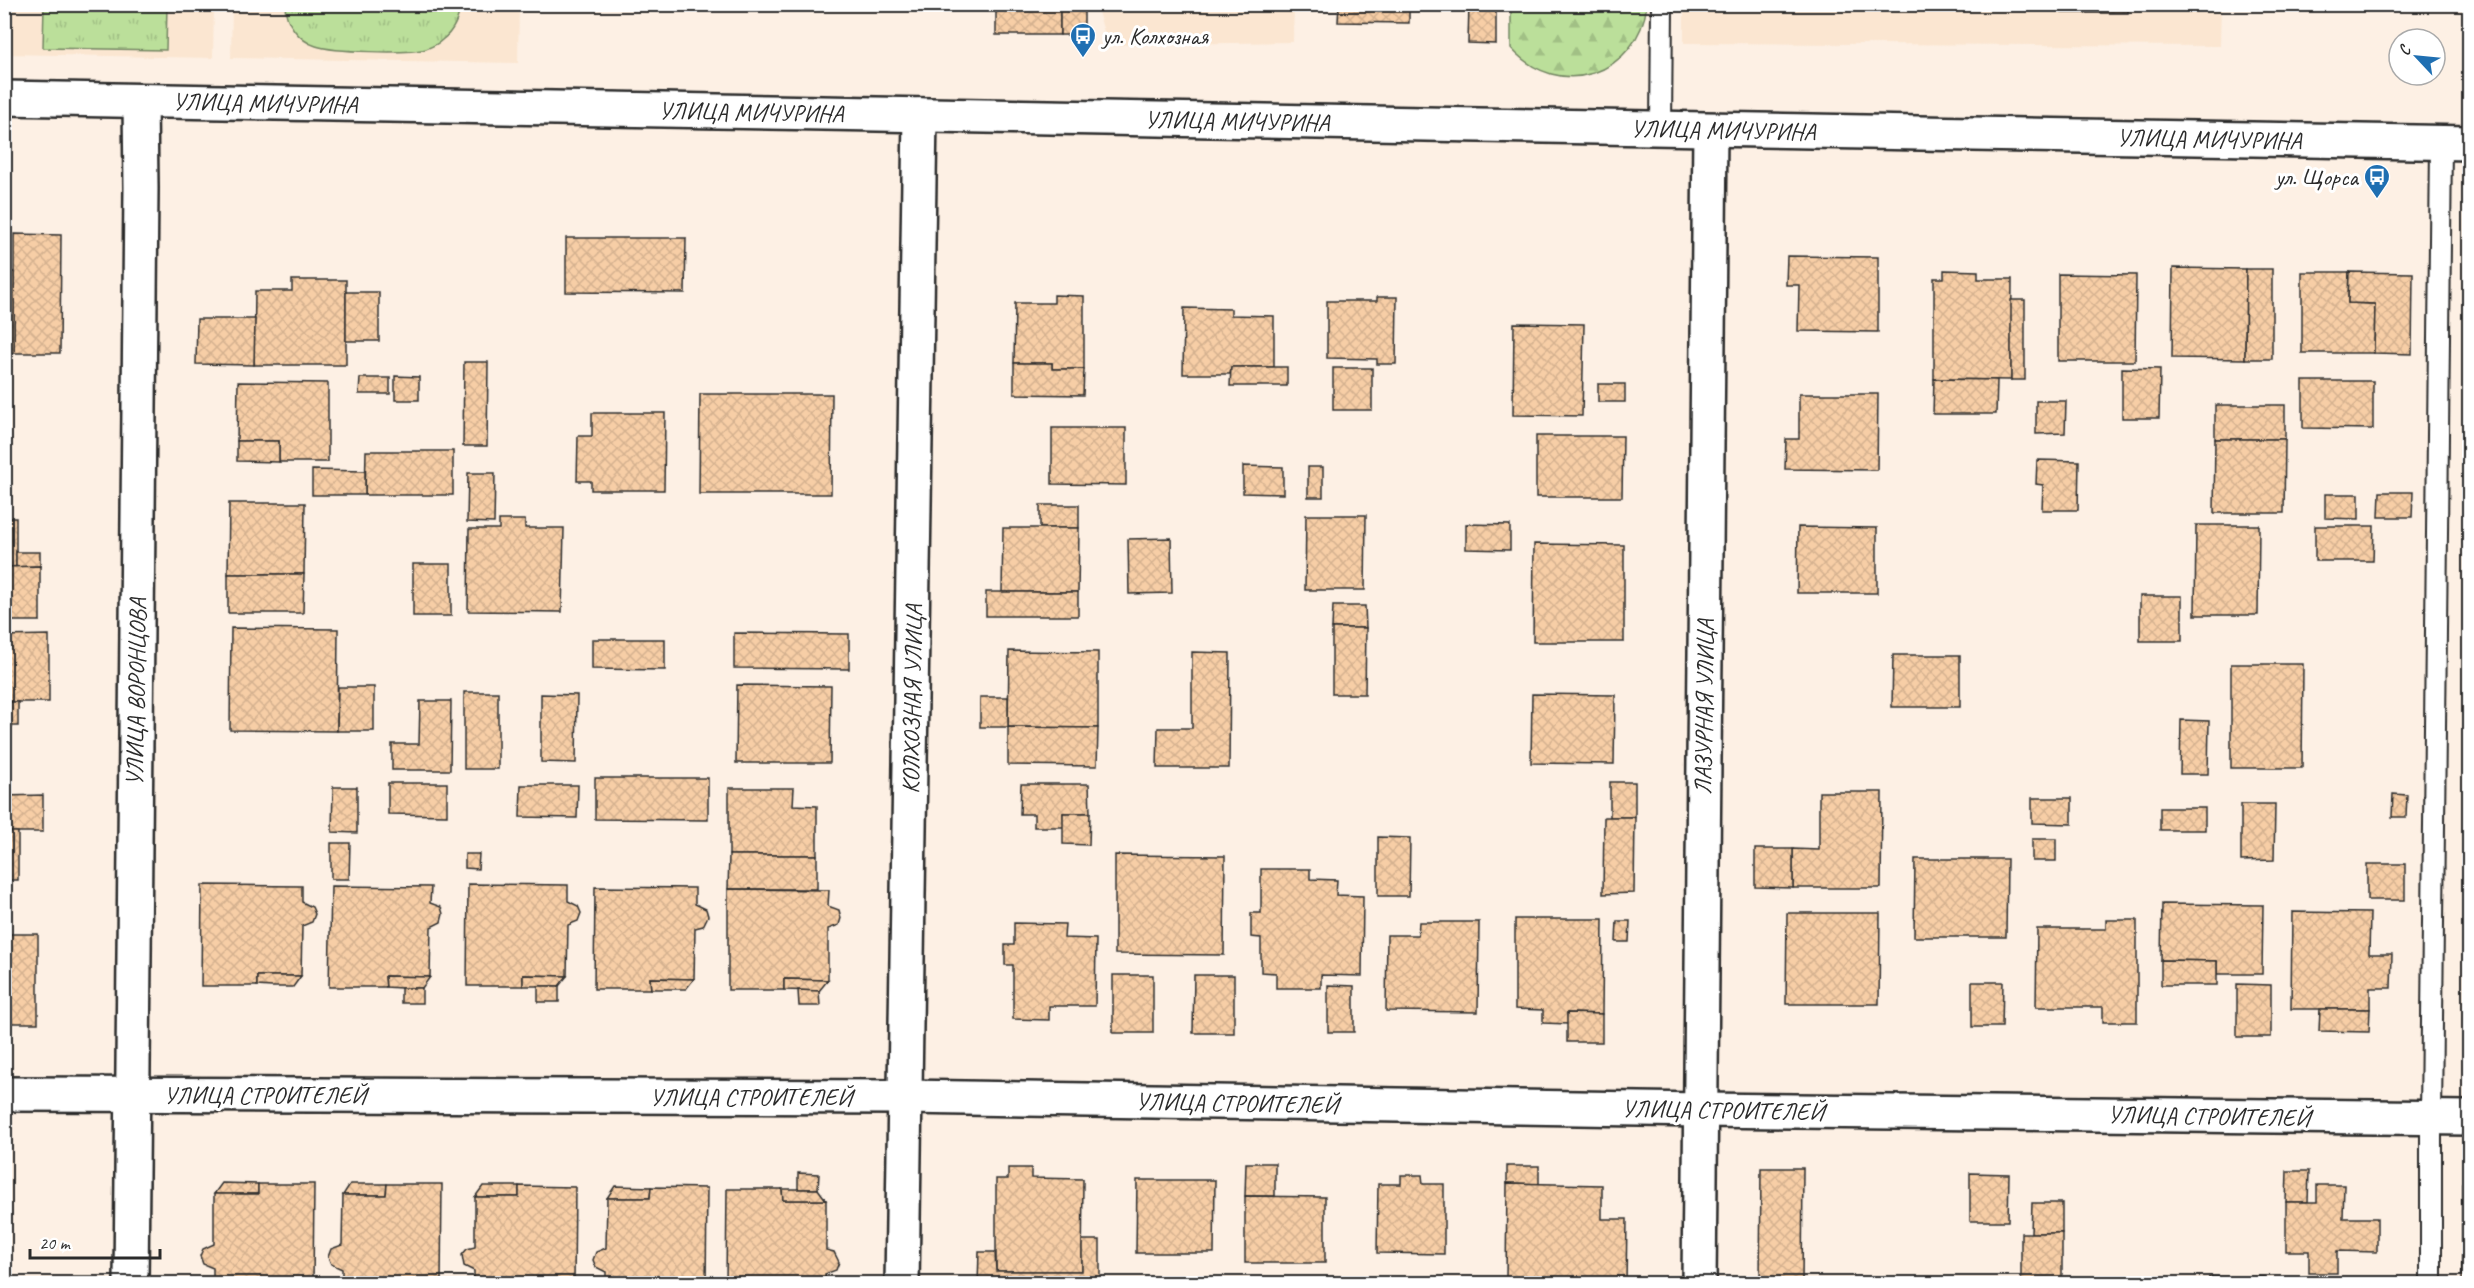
<svg xmlns="http://www.w3.org/2000/svg" width="2474" height="1288" viewBox="0 0 2474 1288" font-family="Caveat,sans-serif">
<defs>
<pattern id="grass-tufts" width="24" height="20" patternUnits="userSpaceOnUse" patternTransform="scale(1.5)"><rect width="24" height="20" fill="#bbdf9a"/><path d="M3 7l-1-3M5 7V3M7 7l1-3M15 17l-1-3M17 17v-4M19 17l1-3" fill="none" stroke="#a1c085"/></pattern>
<pattern id="forest-firs" width="22" height="20" patternUnits="userSpaceOnUse" patternTransform="scale(1.5)"><rect width="22" height="20" fill="#bbdf9a"/><path d="M5 1l3.5 6h-7zM16 11l3.5 6h-7z" fill="#a1c085"/></pattern>
<pattern id="building-cross-hatch" width="8" height="8" patternUnits="userSpaceOnUse" patternTransform="scale(1.5)"><rect width="8" height="8" fill="#f7cea6"/><path d="M0 0l8 8M0 8l8-8" fill="none" stroke="#d4b18f"/></pattern>
</defs>
<rect width="100%" height="100%" fill="#fdf0e4"/>
<filter id="ink" filterUnits="userSpaceOnUse"><feTurbulence type="fractalNoise" baseFrequency=".0167" numOctaves="2"/><feDisplacementMap in="SourceGraphic" scale="12" xChannelSelector="R" yChannelSelector="G"/><feConvolveMatrix kernelMatrix="1 2 1 2 8 2 1 2 1" color-interpolation-filters="sRGB"/></filter>
<g filter="url(#ink)">
<g fill="#fbe6d1">
<polygon points="5,5 214,5 213,58 5,54"/>
<polygon points="232,5 519,5 518,63 231,58"/>
<polygon points="1096,5 1294,5 1293,42 1108,45"/>
<polygon points="1684,5 2221,5 2220,46 1684,43"/>
</g>
<g fill="url(#grass-tufts)" stroke="#738562" stroke-width="1.5">
<polygon points="44,5 167,5 166,50 43,48"/>
<path d="M285,5V4L461,5C458,19 454,31 442,40C438,44 431,47 426,49C408,54 333,52 316,46C299,41 285,22 285,5Z"/>
</g>
<path fill="url(#forest-firs)" stroke="#738562" stroke-width="1.5" d="M1511,5V4L1647,5C1638,75 1559,102 1511,48Z"/>
<g fill="url(#building-cross-hatch)" stroke="#2b2b2b" stroke-width="1.5">
<rect x="996" y="4" width="64" height="31"/>
<rect x="1060" y="4" width="24" height="31"/>
<polygon points="1339,4 1409,4 1409,23 1338,22"/>
<polygon points="1469,4 1496,4 1496,44 1468,43"/>
<rect x="2062" y="4" width="66" height="9"/>
<polygon points="14,234 61,235 60,353 14,353"/>
<polygon points="566,238 686,238 685,293 566,292"/>
<polygon points="1787,256 1878,257 1878,332 1798,331 1799,285 1786,285"/>
<polygon points="2173,268 2246,269 2245,359 2172,358"/>
<polygon points="2246,269 2272,269 2272,359 2245,359"/>
<polygon points="1944,270 1978,271 1978,279 2012,279 2011,380 1934,379 1934,278 1944,278"/>
<polygon points="4,272 14,272 14,353 4,354"/>
<polygon points="2302,272 2349,272 2348,303 2375,304 2374,353 2302,353"/>
<polygon points="2349,272 2413,273 2412,354 2374,353 2375,304 2348,303"/>
<polygon points="2058,274 2136,275 2135,361 2058,361"/>
<polygon points="292,280 346,280 346,365 254,365 255,291 292,291"/>
<rect x="346" y="292" width="33" height="49"/>
<polygon points="1054,295 1084,296 1084,369 1052,369 1052,363 1014,363 1015,303 1054,303"/>
<polygon points="1377,297 1397,297 1396,364 1377,364 1377,359 1327,358 1327,301 1377,301"/>
<rect x="2011" y="300" width="14" height="80"/>
<polygon points="1184,308 1231,309 1231,315 1274,316 1274,367 1231,367 1230,374 1183,374"/>
<polygon points="197,319 255,319 254,365 196,364"/>
<polygon points="1514,323 1584,324 1582,416 1513,415"/>
<polygon points="464,362 488,362 487,446 463,446"/>
<polygon points="1014,363 1052,363 1052,369 1084,369 1083,395 1014,394"/>
<polygon points="1231,367 1287,367 1287,386 1230,386"/>
<rect x="1333" y="368" width="39" height="42"/>
<polygon points="2122,368 2160,369 2159,418 2122,418"/>
<polygon points="395,376 419,377 419,400 395,400"/>
<polygon points="360,378 390,378 390,394 359,394"/>
<polygon points="1934,379 1997,380 1996,414 1933,414"/>
<polygon points="2303,381 2373,381 2373,429 2303,428"/>
<polygon points="238,382 328,383 328,462 279,462 279,441 237,441"/>
<rect x="1598" y="384" width="27" height="18"/>
<polygon points="700,394 832,394 831,494 699,494"/>
<polygon points="1799,394 1878,394 1877,470 1785,469 1786,439 1799,439"/>
<polygon points="2036,401 2066,401 2065,433 2036,434"/>
<rect x="2215" y="405" width="70" height="34"/>
<polygon points="592,413 665,413 664,490 591,490 591,481 577,481 578,436 592,436"/>
<polygon points="1052,428 1126,428 1126,485 1052,484"/>
<polygon points="1536,436 1623,436 1622,497 1536,497"/>
<polygon points="2215,439 2285,439 2284,513 2214,513"/>
<polygon points="237,441 279,441 279,462 237,461"/>
<polygon points="366,451 453,451 453,495 365,495"/>
<polygon points="2037,460 2079,461 2078,510 2042,510 2043,485 2036,484"/>
<polygon points="1243,466 1283,467 1283,494 1243,493"/>
<rect x="1308" y="467" width="15" height="30"/>
<polygon points="312,470 365,471 365,495 312,495"/>
<polygon points="468,473 495,473 494,523 467,522"/>
<polygon points="2380,492 2413,492 2412,517 2379,517"/>
<polygon points="2325,494 2359,494 2359,519 2325,518"/>
<polygon points="229,503 305,503 304,574 228,574"/>
<rect x="1040" y="505" width="39" height="23"/>
<polygon points="1306,515 1366,515 1365,590 1305,590"/>
<rect x="4" y="518" width="12" height="49"/>
<polygon points="499,520 525,520 525,528 564,528 562,612 468,611 469,529 499,529"/>
<polygon points="1466,524 1510,525 1510,550 1466,549"/>
<polygon points="2196,525 2259,525 2258,615 2195,615"/>
<polygon points="2315,526 2374,526 2373,561 2315,561"/>
<polygon points="1798,527 1877,528 1877,593 1797,593"/>
<polygon points="1003,528 1079,528 1078,592 1002,592"/>
<polygon points="1171,538 1172,593 1129,594 1128,539"/>
<polygon points="1534,544 1624,545 1624,642 1533,642"/>
<polygon points="16,552 40,552 40,566 16,567"/>
<rect x="413" y="564" width="38" height="52"/>
<polygon points="40,566 40,621 4,621 4,567"/>
<polygon points="228,574 304,574 303,613 228,613"/>
<rect x="986" y="592" width="92" height="24"/>
<rect x="2140" y="596" width="42" height="45"/>
<polygon points="1333,606 1365,606 1366,628 1332,628"/>
<polygon points="231,628 338,629 337,731 230,730"/>
<polygon points="1332,628 1366,628 1365,694 1332,694"/>
<polygon points="734,633 849,634 849,669 734,668"/>
<polygon points="49,635 49,702 4,702 4,636"/>
<polygon points="592,639 665,639 665,670 592,669"/>
<polygon points="1009,651 1098,652 1098,728 1008,727"/>
<polygon points="1192,652 1230,653 1229,768 1157,768 1158,728 1192,728"/>
<polygon points="1893,655 1960,655 1960,707 1892,707"/>
<polygon points="2231,664 2303,664 2302,768 2231,768"/>
<polygon points="737,685 831,686 830,763 736,763"/>
<polygon points="338,687 374,687 374,731 337,731"/>
<rect x="464" y="692" width="34" height="77"/>
<polygon points="541,694 577,695 576,763 541,762"/>
<polygon points="1532,694 1615,695 1614,764 1531,763"/>
<rect x="980" y="697" width="28" height="30"/>
<polygon points="420,701 451,701 450,770 392,770 392,744 419,744"/>
<rect x="4" y="702" width="14" height="24"/>
<polygon points="2181,720 2209,721 2208,774 2180,774"/>
<polygon points="1008,727 1098,728 1097,766 1008,765"/>
<polygon points="595,778 708,778 708,820 595,819"/>
<rect x="1610" y="782" width="25" height="35"/>
<polygon points="388,783 447,783 447,815 388,814"/>
<polygon points="1021,784 1089,784 1090,813 1063,813 1064,827 1034,827 1034,814 1020,814"/>
<polygon points="521,785 578,785 577,818 520,817"/>
<polygon points="333,787 357,787 357,833 332,832"/>
<polygon points="729,788 794,788 793,805 817,806 817,855 729,855"/>
<polygon points="1819,792 1882,792 1881,888 1793,888 1793,849 1819,850"/>
<polygon points="2393,794 2407,795 2406,817 2392,817"/>
<polygon points="43,795 43,832 4,832 4,796"/>
<polygon points="2032,798 2072,798 2072,824 2032,823"/>
<polygon points="2241,804 2275,804 2274,860 2241,861"/>
<rect x="2160" y="808" width="45" height="22"/>
<polygon points="1063,813 1090,813 1089,845 1063,844"/>
<polygon points="1604,817 1635,817 1634,893 1603,894"/>
<rect x="4" y="832" width="14" height="48"/>
<polygon points="1378,837 1410,838 1409,896 1378,896"/>
<rect x="2032" y="839" width="24" height="22"/>
<polygon points="331,843 350,843 349,879 331,879"/>
<polygon points="1755,849 1793,849 1793,888 1755,887"/>
<polygon points="465,854 479,854 478,869 465,868"/>
<polygon points="729,855 817,855 817,889 728,889"/>
<polygon points="1115,855 1225,856 1224,955 1115,954"/>
<polygon points="1915,859 2007,859 2006,937 1914,937"/>
<rect x="2367" y="864" width="38" height="36"/>
<polygon points="1261,869 1310,869 1310,879 1337,880 1336,895 1363,896 1362,976 1321,975 1321,988 1276,988 1276,973 1261,972 1261,938 1251,937 1251,913 1261,913"/>
<polygon points="468,884 568,885 568,901 578,906 581,913 578,921 568,925 567,976 523,975 523,986 467,986"/>
<polygon points="202,885 302,886 302,902 312,907 315,914 312,922 302,926 301,976 257,976 257,986 201,986"/>
<polygon points="331,886 431,887 430,903 441,907 443,914 441,922 431,927 430,977 385,976 386,987 329,987"/>
<polygon points="595,887 695,888 695,904 706,909 708,916 703,926 695,928 694,979 650,978 651,989 594,989"/>
<polygon points="728,889 829,890 828,906 839,910 841,918 839,925 828,929 828,980 784,979 784,990 728,990"/>
<polygon points="2162,904 2263,905 2262,974 2217,974 2217,961 2161,960"/>
<polygon points="2292,912 2370,913 2369,954 2392,954 2391,988 2370,988 2370,1009 2291,1009"/>
<polygon points="1787,913 1880,913 1879,1004 1786,1004"/>
<polygon points="1515,919 1603,919 1602,1014 1567,1013 1568,1024 1543,1023 1543,1010 1515,1009"/>
<polygon points="2106,920 2137,920 2137,1022 2103,1022 2103,1007 2036,1007 2037,929 2106,929"/>
<polygon points="1617,921 1630,921 1629,942 1616,942"/>
<polygon points="1419,922 1479,922 1478,1012 1386,1011 1387,935 1418,935"/>
<polygon points="1014,923 1065,924 1064,938 1096,939 1095,1006 1049,1006 1049,1020 1013,1019 1013,965 1005,965 1005,945 1014,945"/>
<rect x="4" y="934" width="34" height="89"/>
<polygon points="2161,960 2217,961 2217,985 2161,985"/>
<polygon points="523,975 567,976 559,986 523,986"/>
<rect x="1113" y="975" width="40" height="58"/>
<polygon points="1194,975 1234,975 1234,1033 1193,1033"/>
<polygon points="257,976 301,976 293,987 272,987 257,986"/>
<polygon points="385,976 430,977 422,988 401,988 386,987"/>
<polygon points="650,978 694,979 686,989 651,989"/>
<polygon points="784,979 828,980 819,991 784,990"/>
<polygon points="1972,982 2003,982 2002,1027 1972,1027"/>
<polygon points="2237,984 2271,985 2271,1037 2237,1037"/>
<polygon points="1328,985 1354,986 1354,1032 1328,1032"/>
<rect x="538" y="986" width="21" height="16"/>
<rect x="401" y="988" width="21" height="15"/>
<polygon points="798,990 819,991 820,1006 799,1006"/>
<polygon points="2320,1009 2370,1009 2369,1032 2319,1031"/>
<polygon points="1567,1013 1602,1014 1602,1042 1567,1042"/>
<polygon points="1246,1163 1275,1163 1275,1196 1245,1196"/>
<polygon points="1507,1166 1539,1166 1539,1184 1507,1183"/>
<polygon points="1008,1168 1031,1168 1031,1178 1083,1179 1082,1271 996,1271 996,1179 1008,1179"/>
<polygon points="1761,1168 1803,1168 1802,1284 1760,1284"/>
<polygon points="2287,1171 2309,1171 2308,1202 2286,1202"/>
<polygon points="798,1173 819,1174 818,1189 798,1189"/>
<polygon points="1970,1173 2009,1174 2008,1221 1970,1221"/>
<polygon points="1401,1175 1422,1175 1423,1184 1444,1184 1444,1254 1377,1253 1378,1184 1401,1184"/>
<polygon points="1137,1180 1215,1180 1214,1253 1136,1253"/>
<polygon points="222,1183 258,1184 258,1194 214,1194"/>
<polygon points="1507,1183 1602,1185 1602,1219 1627,1219 1626,1284 1573,1284 1573,1280 1506,1279"/>
<polygon points="2462,1183 2470,1184 2470,1260 2462,1260"/>
<polygon points="258,1184 314,1184 313,1284 213,1284 213,1268 203,1264 200,1256 203,1249 214,1244 214,1194 258,1194"/>
<polygon points="350,1184 387,1184 386,1195 343,1195"/>
<polygon points="387,1184 442,1184 441,1284 342,1284 342,1269 331,1264 328,1257 331,1249 342,1245 343,1195 386,1195"/>
<polygon points="2317,1185 2344,1185 2343,1218 2377,1218 2377,1252 2337,1251 2337,1273 2309,1273 2309,1251 2286,1251 2286,1202 2317,1202"/>
<polygon points="483,1186 519,1186 519,1197 475,1197"/>
<polygon points="519,1186 575,1187 574,1284 474,1284 474,1271 464,1266 462,1255 467,1249 475,1247 475,1197 519,1197"/>
<polygon points="615,1186 651,1187 650,1198 607,1198"/>
<polygon points="651,1187 707,1188 706,1284 606,1284 606,1272 596,1267 593,1260 596,1252 606,1248 607,1198 650,1198"/>
<polygon points="727,1189 782,1189 783,1200 826,1200 826,1250 834,1252 839,1262 836,1270 825,1274 826,1284 726,1284"/>
<polygon points="782,1189 818,1189 826,1200 783,1200"/>
<polygon points="1245,1196 1325,1197 1325,1263 1245,1263"/>
<polygon points="2032,1203 2062,1203 2062,1233 2031,1233"/>
<rect x="2021" y="1233" width="41" height="51"/>
<polygon points="1082,1240 1100,1240 1100,1284 978,1284 979,1252 995,1252 996,1271 1082,1271"/>
<rect x="2462" y="1260" width="8" height="24"/>
<polygon points="2209,1277 2265,1277 2265,1284 2208,1284"/>
</g>
<g fill="none" stroke-linecap="round" stroke-linejoin="round">
<defs>
<g id="service">
<polyline points="1661,129 1662,4"/>
<polyline points="2431,1284 2431,1118 2441,143"/>
</g>
<g id="minor">
<polyline points="4,1094 906,1097 1701,1110 2470,1118"/>
<polyline points="131,1284 141,188 140,101"/>
<polyline points="902,1284 920,115"/>
<polyline points="1699,1284 1710,130"/>
</g>
<polyline id="tertiary" points="4,98 2470,143"/>
</defs>
<use href="#service" stroke="#2b2b2b" stroke-width="24"/>
<use href="#minor" stroke="#2b2b2b" stroke-width="38"/>
<use href="#tertiary" stroke="#2b2b2b" stroke-width="38"/>
<use href="#service" stroke="#fff" stroke-width="20"/>
<use href="#minor" stroke="#fff" stroke-width="33"/>
<use href="#tertiary" stroke="#fff" stroke-width="33"/>
</g>
</g>
<defs>
<symbol id="bus-pin" viewBox="-11 -11 22 30"><path d="M0 17L-7.5 6A9.5 9.5 0 1 1 7.5 6Z" fill="#1f6fb2" stroke="#fff"/><path d="M-5-6H5V4H4V6H2V4H-2V6H-4V4H-5ZM-3.5-4V0h7V-4ZM-3.5 1.2v1.5H-2V1.2ZM2 1.2v1.5H3.5V1.2Z" fill="#fff"/></symbol>
</defs>
<g fill-rule="evenodd">
<use href="#bus-pin" x="1068" y="21" width="30" height="40"/>
<use href="#bus-pin" x="2362" y="162" width="30" height="40"/>
</g>
<g text-anchor="middle" stroke-width="6" stroke-linejoin="round" paint-order="stroke">
<g font-size="24" fill="#2b2b2b" stroke="#fff" text-anchor="start">
<text x="1102" y="44">ул. Колхозная</text>
<text x="2358" y="185" text-anchor="end">ул. Щорса</text>
</g>
<g font-size="24" fill="#2b2b2b" stroke="#fff">
<text transform="translate(265 103) rotate(1)" y="8">УЛИЦА МИЧУРИНА</text>
<text transform="translate(751 112) rotate(1)" y="8">УЛИЦА МИЧУРИНА</text>
<text transform="translate(1237 121) rotate(1)" y="8">УЛИЦА МИЧУРИНА</text>
<text transform="translate(1723 130) rotate(1)" y="8">УЛИЦА МИЧУРИНА</text>
<text transform="translate(2209 139) rotate(1)" y="8">УЛИЦА МИЧУРИНА</text>
<text transform="translate(136 692) rotate(-89)" y="8">УЛИЦА ВОРОНЦОВА</text>
<text transform="translate(912 699) rotate(-89)" y="8">КОЛХОЗНАЯ УЛИЦА</text>
<text transform="translate(1704 707) rotate(-89)" y="8">ЛАЗУРНАЯ УЛИЦА</text>
<text x="265" y="1103">УЛИЦА СТРОИТЕЛЕЙ</text>
<text x="751" y="1105">УЛИЦА СТРОИТЕЛЕЙ</text>
<text transform="translate(1237 1103) rotate(1)" y="8">УЛИЦА СТРОИТЕЛЕЙ</text>
<text transform="translate(1723 1110) rotate(1)" y="8">УЛИЦА СТРОИТЕЛЕЙ</text>
<text transform="translate(2209 1116) rotate(1)" y="8">УЛИЦА СТРОИТЕЛЕЙ</text>
</g>
</g>
<rect width="2474" height="1288" fill="none" stroke="#fff" stroke-width="24"/>
<rect x="12" y="12" width="2450" height="1264" fill="none" stroke="#2b2b2b" stroke-width="2" filter="url(#ink)"/>
<g transform="translate(2417 57) rotate(296)"><circle r="28" fill="#ffffff" stroke="#aaaaaa" stroke-width="1.5"/>
<path d="M0-4.5L10 22L0 15L-10 22Z" fill="#1f6fb2"/>
<text y="-9" font-size="16" font-weight="bold" text-anchor="middle" fill="#2b2b2b">С</text>
</g>
<path d="M30 1249v9h130v-9" fill="none" stroke="#2b2b2b" stroke-width="3"/>
<text x="39" y="1249" font-size="18" fill="#2b2b2b" stroke="#ffffff" stroke-width="4.5" paint-order="stroke">20 m</text>
</svg>
